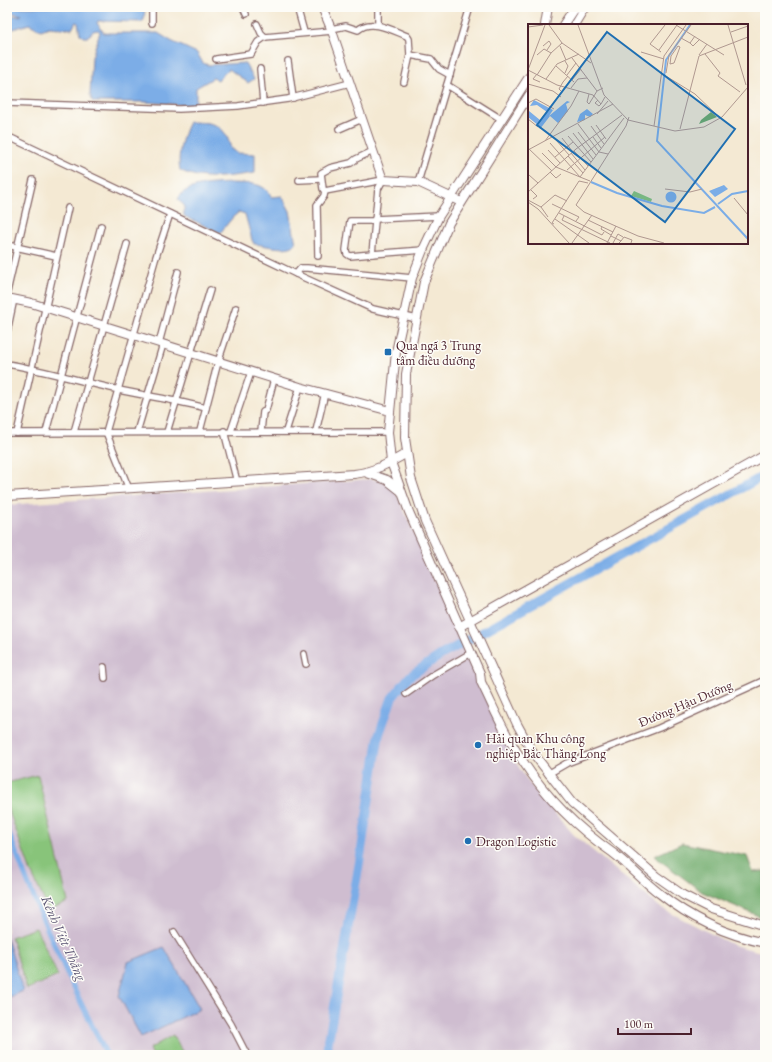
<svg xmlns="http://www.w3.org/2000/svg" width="772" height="1062" viewBox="0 0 772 1062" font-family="'EB Garamond',serif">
<rect width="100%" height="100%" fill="#fdfcf7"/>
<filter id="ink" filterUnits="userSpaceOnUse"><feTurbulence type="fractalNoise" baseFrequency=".025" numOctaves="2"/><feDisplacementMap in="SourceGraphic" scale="8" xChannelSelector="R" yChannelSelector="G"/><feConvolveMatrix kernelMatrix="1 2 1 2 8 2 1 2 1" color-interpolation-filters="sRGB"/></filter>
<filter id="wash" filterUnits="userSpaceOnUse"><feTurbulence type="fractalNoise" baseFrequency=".012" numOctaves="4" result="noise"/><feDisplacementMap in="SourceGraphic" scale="16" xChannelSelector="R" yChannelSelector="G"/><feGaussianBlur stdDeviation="0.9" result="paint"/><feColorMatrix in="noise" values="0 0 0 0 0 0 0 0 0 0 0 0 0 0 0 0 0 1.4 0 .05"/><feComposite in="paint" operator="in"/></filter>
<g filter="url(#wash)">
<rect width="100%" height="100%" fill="#f4e9d3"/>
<polygon fill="#cfbdd0" points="371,479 392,483 515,761 529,783 574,835 661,908 733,945 765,953 765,1055 7,1055 7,505"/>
<g fill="#88c47a" stroke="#697252">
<polygon points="38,775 68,902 49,911 31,872 7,806 7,783"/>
<polygon points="36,928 58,976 27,989 11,937"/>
<polygon points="173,1035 184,1055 152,1055 149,1049"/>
</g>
<polygon fill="#6eaa6a" stroke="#5c644a" points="682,843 747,856 753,872 765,871 763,918 702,892 654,856"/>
<g fill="#7bade7" stroke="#626689">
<path d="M7,7H145L144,20L141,22L98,21L97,23L104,33H158L171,41L197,53L203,63L208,65L245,63L254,79L248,83L229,69L218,80L213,78C208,81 201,85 196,88V106L145,102H93L90,95L92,57L100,32L98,30L93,31L88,37H83L80,34L78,23L76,22L72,29L49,27L41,30L29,24L7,31V15L18,16L22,15L7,12Z"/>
<path d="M189,122C213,122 225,123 231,149L237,153L255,154V173C232,176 201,182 180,170C177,157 182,135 189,122Z"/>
<path d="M232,183C248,184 264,181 271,197L282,196L290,211L296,244C287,252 266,245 254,244L252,240L245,214L239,212L233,217L220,233L184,216V205L178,200C183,183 218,184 232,183Z"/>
<polygon points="7,938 23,991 10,997 7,993"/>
<polygon points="164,947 200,1009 141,1037 119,996 128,962"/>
</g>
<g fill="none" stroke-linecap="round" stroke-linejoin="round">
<path stroke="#7bade7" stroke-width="5" d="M7,828C35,906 69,981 107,1055"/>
<polyline stroke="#7bade7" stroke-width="9" points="326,1055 360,859 379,735 392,698 410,676 441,655 765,475"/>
</g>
</g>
<g filter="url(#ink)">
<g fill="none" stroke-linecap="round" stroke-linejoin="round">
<defs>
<g id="street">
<polyline points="243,7 246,14"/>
<polyline points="297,7 304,32"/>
<polyline points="152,23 152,7"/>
<polyline points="257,24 261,33 265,37 332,31"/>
<polyline points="378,25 378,7"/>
<path d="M331,29L346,26L358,30C371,18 392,30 407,36L409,39L410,55L431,59L439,69L450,75"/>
<polyline points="216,59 251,54 258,42 265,37"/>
<polyline points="288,61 293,98"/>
<polyline points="260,69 263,103"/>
<polyline points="404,82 410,55"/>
<polyline points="447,85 501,119"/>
<polyline points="7,103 179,109 238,106 288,99 350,83"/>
<polyline points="339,129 362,119"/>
<polyline points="7,136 296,274 373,309 417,319"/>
<polyline points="373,151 356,159 351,163 330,168 321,173 323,189 325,191 383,180"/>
<polyline points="299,180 321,179"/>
<polyline points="383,180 378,189 372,254 423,250"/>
<polyline points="418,182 470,7"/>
<polyline points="375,219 439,216"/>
<polyline points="7,245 56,256"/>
<polyline points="372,254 350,256 347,254 346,250 350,221 374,221"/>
<polyline points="318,256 317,205 324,196 325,191"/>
<polyline points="296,274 301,268 307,268 412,278"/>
<polyline points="7,292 33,180"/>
<polyline points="7,332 14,299"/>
<polyline points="159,343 178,272"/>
<path d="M7,364C43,370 79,381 115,389C145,396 176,400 206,408"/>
<polyline points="200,431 218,362 236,308"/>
<polyline points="224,431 237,482"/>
<polyline points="231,431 251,372"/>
<polyline points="261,431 263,412 266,410 274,379"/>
<polyline points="286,431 300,387"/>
<polyline points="316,431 325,393"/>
<polyline points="46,432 101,226"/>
<polyline points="74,432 127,244"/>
<polyline points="137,432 163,344"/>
<polyline points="167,432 210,290"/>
<polyline points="7,433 388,432"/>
<polyline points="17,433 68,208"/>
<polyline points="129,489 106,432 155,260 170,214"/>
<polyline points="304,654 306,664"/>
<polyline points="104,667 105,678"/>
<polyline points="406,694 433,675 471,653"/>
<polyline points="548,774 567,763 659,728 765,680"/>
<polyline points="174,932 231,1024 247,1055"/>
</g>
<g id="secondary">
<polyline points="322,7 332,31 383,180 418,182 461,202"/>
<polyline points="545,25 548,7"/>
<polyline points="7,298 31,303 300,387 390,411"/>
<polyline points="367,473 387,480 401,491"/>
<path d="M7,496L354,474C373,472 390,463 407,453"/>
<polyline points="459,627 765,455"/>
</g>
<g id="primary">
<polyline points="563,25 575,7"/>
<polyline points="574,25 585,7"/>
<path d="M529,77L439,216L423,250L412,278L396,352L388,432L391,462L409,512L480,673L481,682C494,708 505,736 522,760C546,797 577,828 613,853C629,865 643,881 659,893C690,918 726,935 765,943"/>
<polyline points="529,95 449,223 424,282 406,374 405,438 411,478 425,521 517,724 533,753 572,803 656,876 683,895 711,909 765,926"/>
</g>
</defs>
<use href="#street" stroke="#866666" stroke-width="8"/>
<use href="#secondary" stroke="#866666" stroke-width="10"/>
<use href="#primary" stroke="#866666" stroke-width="10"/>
<use href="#street" stroke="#fff" stroke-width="5.5"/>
<use href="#secondary" stroke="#fff" stroke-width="8"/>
<use href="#primary" stroke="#fff" stroke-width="8"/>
</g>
</g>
<g fill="#1f6fb2" stroke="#fdfcf7" stroke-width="1.5">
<rect x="384" y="348" width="8" height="8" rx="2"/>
<circle cx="478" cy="745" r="4"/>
<circle cx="468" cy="841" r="4"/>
</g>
<g text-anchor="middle" stroke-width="3" stroke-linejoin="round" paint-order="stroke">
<g font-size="13" fill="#4a1f2b" stroke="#fdfcf7" text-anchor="start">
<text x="396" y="350">Qua ngã 3 Trung<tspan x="396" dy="15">tâm điều dưỡng</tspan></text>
<text x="486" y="743">Hải quan Khu công<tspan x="486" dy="15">nghiệp Bắc Thăng Long</tspan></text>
<text x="476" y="846">Dragon Logistic</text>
</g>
<g font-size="13" fill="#4a1f2b" stroke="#fdfcf7">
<text transform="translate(685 703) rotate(-23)" y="5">Đường Hậu Dưỡng</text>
</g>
<g font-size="14" font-style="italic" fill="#5e5876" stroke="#fdfcf7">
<text transform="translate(64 938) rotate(66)" y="5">Kênh Việt Thắng</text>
</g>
</g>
<g transform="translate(528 24)">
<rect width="220" height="220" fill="#f4e9d3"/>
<path d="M106,167L124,175L123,178L103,172Z" fill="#88c47a"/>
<path d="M183,88L189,93L171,100L173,96Z" fill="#6eaa6a"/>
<path d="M6,76L25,86L21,92L39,77L42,78L38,80L40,87L30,99L22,92L12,105L11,102L0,93V82L1,87L12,96L19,88L9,81L2,82ZM59,85L65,90L62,93L57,91V96L49,98L52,90ZM196,161L200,165L187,173L181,167ZM137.5 173a5.5 5.5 0 1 1 11 0a5.5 5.5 0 1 1-11 0Z" fill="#7bade7"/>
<path fill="none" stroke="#7bade7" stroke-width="2" d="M162,1L138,36L129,117L220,215M63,158L89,169L134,182L176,189L187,183M190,180L204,170L220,167"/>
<path fill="none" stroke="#b09890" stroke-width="1" d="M21,1L34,19L63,39M50,1L76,71L100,96L147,107L176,103L194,93L220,63M148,1L196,31M200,1L218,61M0,3L15,1M203,8L220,2M153,14L162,19L167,12M162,19L165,22L172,15M15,22L21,17L23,20L19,26M32,22L38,36M150,22L152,23L146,39L142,40L143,32ZM131,26L149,1M113,28L136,35M133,28L122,20L137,1M177,30L192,49L190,52L212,68M9,31L16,25L23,29M171,31L179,20M44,34L69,67M37,37L40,42L37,49M28,42L46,58M0,46L29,61L65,71L73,80L77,73M0,46L17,1M133,49L167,70L191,93M138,49L141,31L163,1M9,50L5,55L12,58M9,51L23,29L34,19M39,51L48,39M18,55L29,40L51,30M44,56L53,45M0,60L25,67L33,73M43,64L50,55L59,54M33,67L31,65L35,58L40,52M61,70L59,78L61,80L69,67L75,64M70,76L67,79L71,82L73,80M0,79L8,75L26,85M69,90L80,77M101,93L98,102L48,181L56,188L110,212L136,219M0,95L10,103M50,100L71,128L80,130M68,101L78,115M63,102L76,120M126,102L136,32L158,1M152,105L171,32L220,13M50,108L68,131M45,109L65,135M40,112L63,138M65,113L73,124M34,114L45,128M28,116L41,131M17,117L43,82L51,67M22,119L52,153L62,157M0,124L24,147M0,126L85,80M20,126L32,139M46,127L60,142M14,129L28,143L52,153L96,94M43,129L57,146M40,132L55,149M27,133L45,118M39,146L77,113M22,148L28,154L33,150M1,151L10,159M137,165L162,168L174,165M3,166L9,172L5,175M0,168L48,125L94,91M206,174L220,191M0,176L13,183L20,193M0,178L10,185L41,219M24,180L51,193L48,197M13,183L27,171L39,177M31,189L74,211L76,208M36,192L34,196L82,219M27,195L61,219M60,196L85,208M26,200L24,199L51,157L60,159M74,203L73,205L83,211M83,212L93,217L91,219M93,217L96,213L104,216L103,219M44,219L64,191M79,219L88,202M85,219L90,210L95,213"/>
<path fill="#1f6fb2" fill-opacity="0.15" stroke="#1f6fb2" stroke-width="2" d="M79,8L207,105L137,198L9,101Z"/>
<rect width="220" height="220" fill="none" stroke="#4a1f2b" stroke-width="2"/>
</g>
<rect width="772" height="1062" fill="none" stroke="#fdfcf7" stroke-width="24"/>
<path d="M618 1028v6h73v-6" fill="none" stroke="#4a1f2b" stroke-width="2"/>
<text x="624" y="1028" font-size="12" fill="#4a1f2b" stroke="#fdfcf7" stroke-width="3" paint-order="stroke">100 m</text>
</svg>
